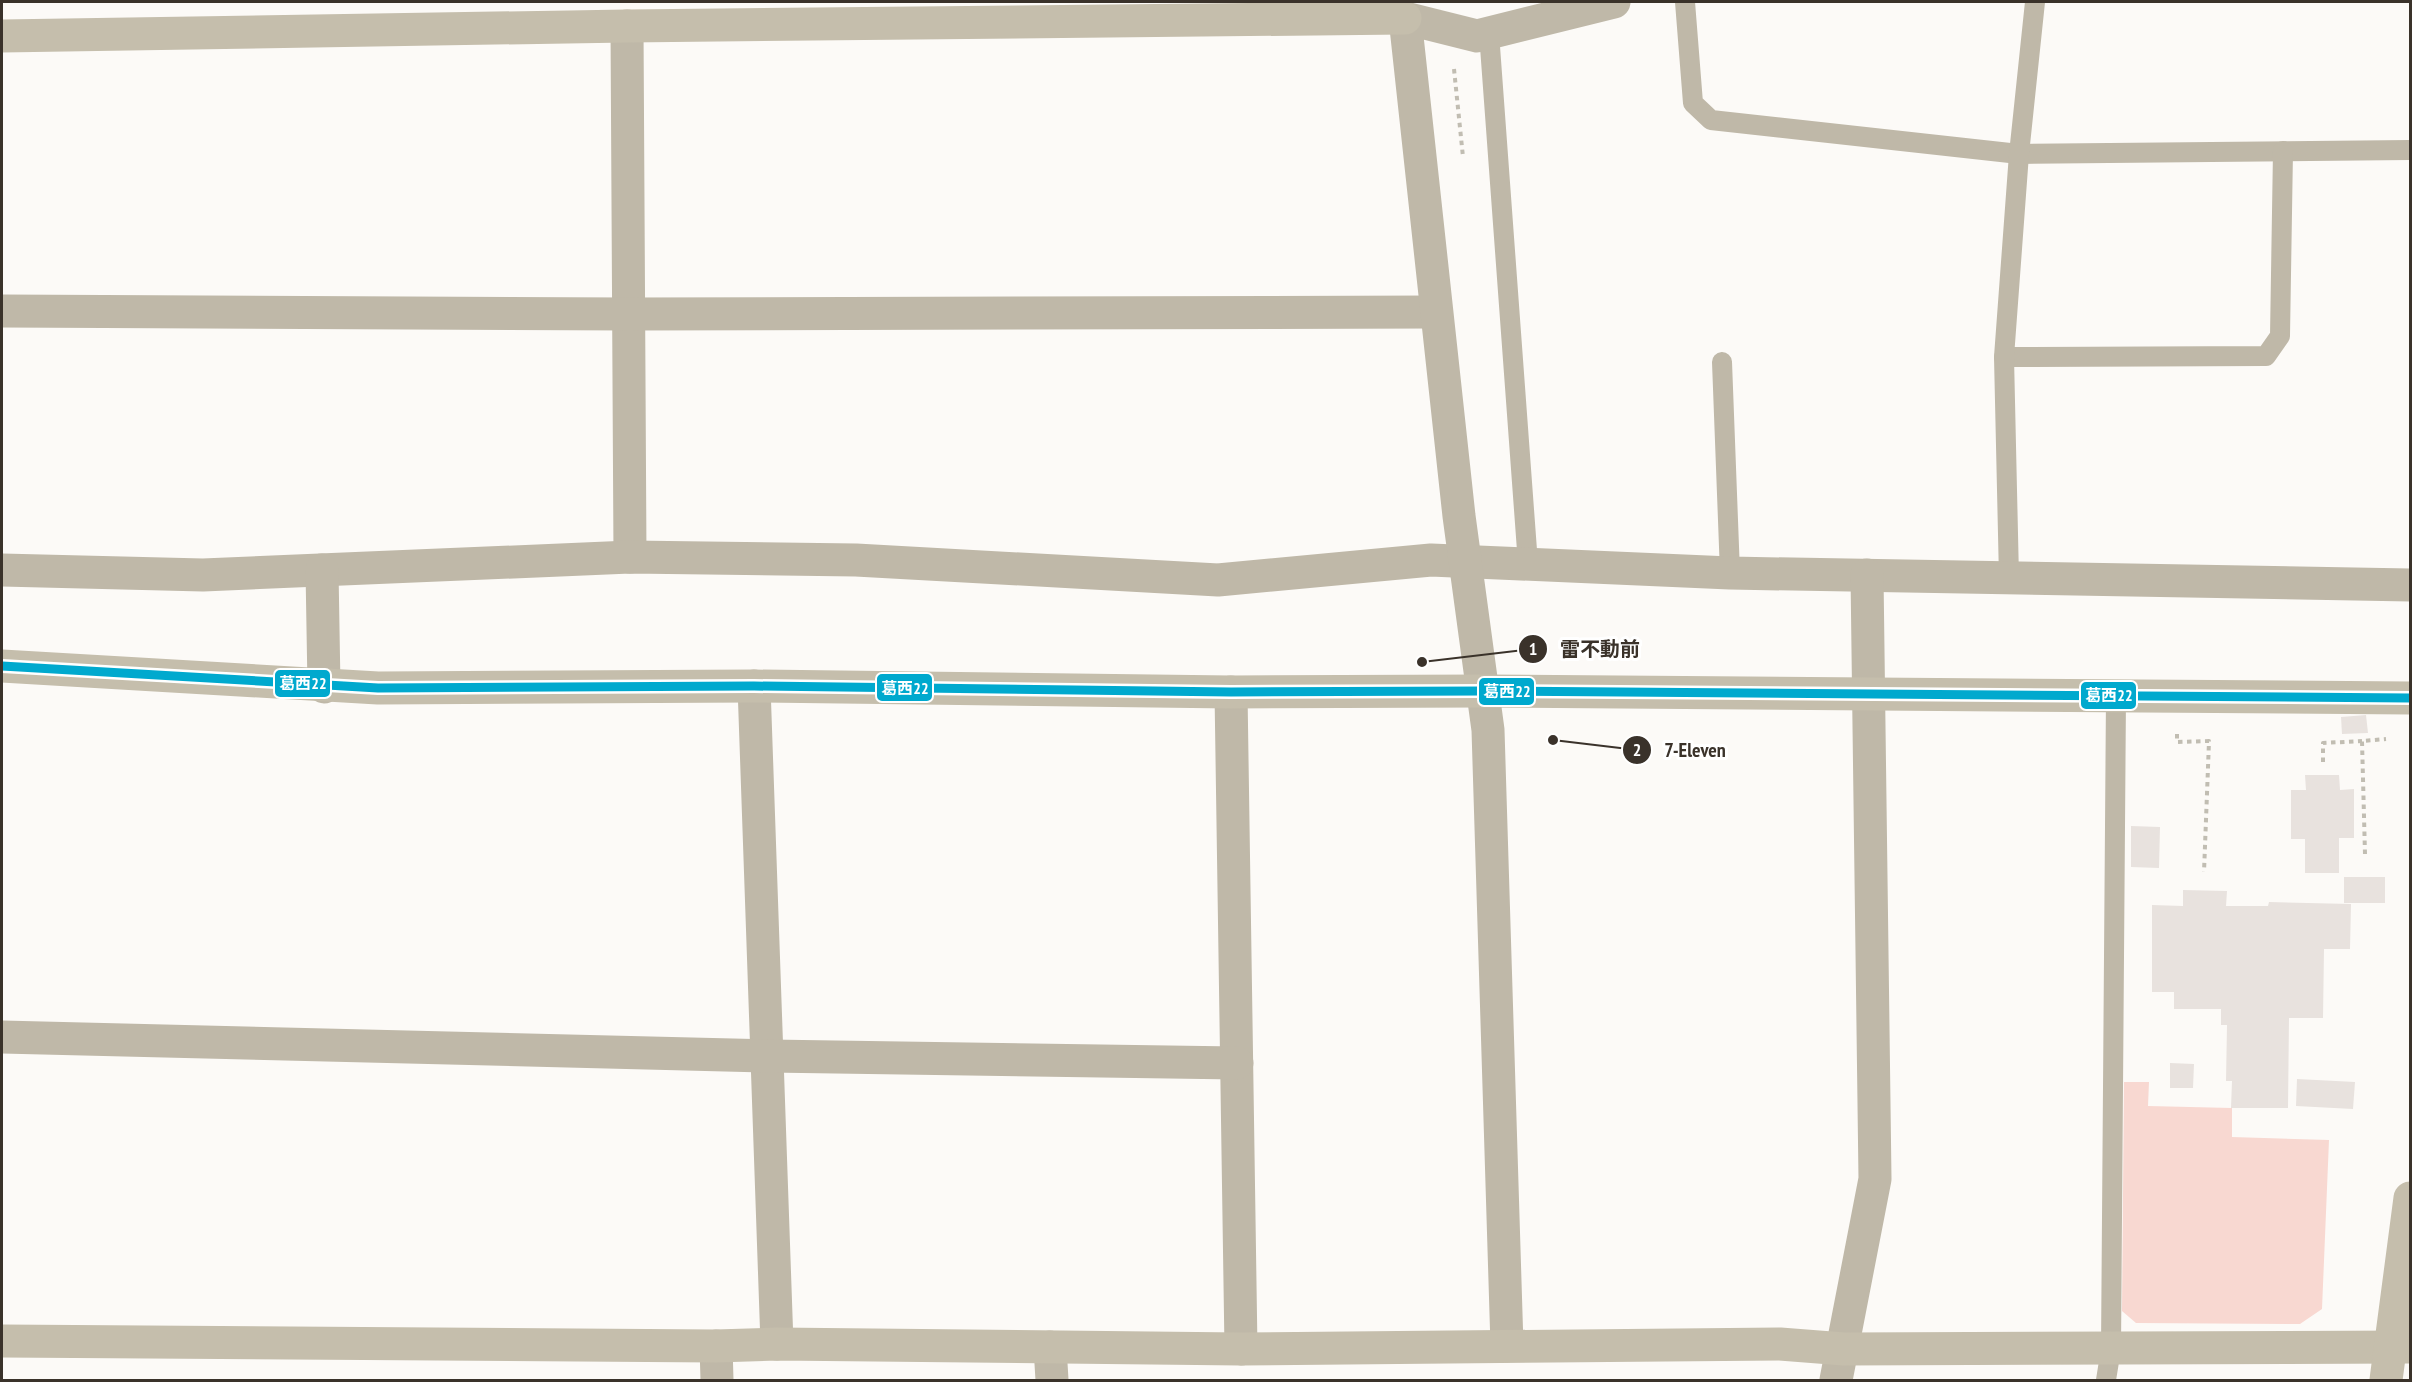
<svg xmlns="http://www.w3.org/2000/svg" width="2412" height="1382" viewBox="0 0 2412 1382" font-family="'PT Sans Narrow','Noto Sans JP',sans-serif">
<rect width="100%" height="100%" fill="#fcfaf7"/>
<polygon fill="#f8d8d1" points="2124,1082 2149,1082 2148,1106 2232,1108 2232,1137 2329,1140 2322,1309 2300,1324 2136,1323 2122,1311"/>
<g fill="#e8e2de">
<polygon points="2366,715 2368,733 2342,734 2341,717"/>
<polygon points="2305,775 2339,775 2340,790 2354,789 2354,838 2339,838 2339,873 2305,873 2305,839 2291,839 2291,790 2306,790"/>
<polygon points="2131,826 2160,827 2159,868 2131,867"/>
<rect x="2344" y="877" width="41" height="26"/>
<polygon points="2183,890 2227,891 2226,906 2268,906 2269,902 2351,904 2350,949 2324,949 2323,1018 2289,1018 2288,1108 2231,1108 2232,1081 2226,1081 2227,1025 2221,1025 2221,1009 2174,1009 2174,992 2152,992 2152,905 2183,906"/>
<polygon points="2170,1063 2194,1064 2193,1088 2170,1088"/>
<polygon points="2297,1079 2355,1082 2353,1109 2296,1106"/>
</g>
<g fill="none" stroke-linecap="round" stroke-linejoin="round">
<g stroke="#c1bdb2" stroke-width="4" stroke-dasharray="4.5 4.5" stroke-linecap="butt">
<polyline points="1454,69 1463,157"/>
<polyline points="2177,734 2177,742 2209,741 2204,872"/>
<polyline points="2323,762 2323,743 2362,741"/>
<polyline points="2365,854 2362,741 2386,739"/>
</g>
<g stroke="#bfb8a8" stroke-width="20">
<polyline points="1685,2 1693,103 1711,120 2019,154 2410,150"/>
<polyline points="1489,33 1528,564"/>
<polyline points="2004,357 2266,356 2280,336 2283,151"/>
<polyline points="1722,362 1730,573"/>
<polyline points="2009,578 2004,357 2019,154 2035,2"/>
<polyline points="2106,1380 2111,1349 2116,696"/>
</g>
<g stroke="#bfb8a8" stroke-width="33">
<polyline points="627,26 630,557"/>
<polyline points="2,311 629,314 1435,312"/>
<polyline points="2,570 203,575 630,557 856,560 1218,580 1431,560 1730,573 2410,585"/>
<polyline points="322,570 324,687"/>
<polyline points="754,686 777,1344"/>
<polyline points="1231,692 1241,1349"/>
<polyline points="2,1037 769,1056 1237,1063"/>
<polyline points="716,1346 717,1380"/>
<polyline points="1507,1346 1488,730 1459,516 1405,18 1477,36 1614,2"/>
<polyline points="1050,1347 1052,1380"/>
<polyline points="1836,1380 1875,1179 1867,575"/>
</g>
<g stroke="#c5beac" stroke-width="33">
<polyline points="2,36 627,26 1405,18"/>
<polyline points="2,666 378,688 754,686 1231,692 1485,691 2410,698"/>
<polyline points="2,1341 716,1346 777,1344 1241,1349 1780,1344 1844,1349 2410,1347"/>
<polyline points="2386,1380 2410,1198"/>
</g>
<defs>
<polyline id="bus-1" points="2,666 378,688 754,686 1231,692 1485,691 2410,698"/>
</defs>
<use href="#bus-1" stroke="#fff" stroke-width="14"/>
<use href="#bus-1" stroke="#00a9ce" stroke-width="9"/>
</g>
<path fill="none" stroke="#3a322a" stroke-width="2" d="M1422 662L1533 649M1553 740L1637 750"/>
<g fill="#3a322a" stroke="#fff" stroke-width="2">
<circle cx="1422" cy="662" r="6"/>
<circle cx="1553" cy="740" r="6"/>
<circle cx="1533" cy="649" r="15"/>
<circle cx="1637" cy="750" r="15"/>
</g>
<g font-size="18" text-anchor="middle" font-weight="bold" fill="#fff">
<text x="1533" y="655">1</text>
<text x="1637" y="756">2</text>
</g>
<g font-size="20" text-anchor="middle" font-weight="bold" fill="#3a322a" stroke="#fff" stroke-width="6" stroke-linejoin="round" paint-order="stroke">
<text x="1600" y="656">雷不動前</text>
<text x="1695" y="757">7-Eleven</text>
</g>
<g stroke="#fff" stroke-width="2">
<rect x="274" y="669" width="57" height="29" rx="6" fill="#00a9ce"/>
<rect x="876" y="673" width="57" height="29" rx="6" fill="#00a9ce"/>
<rect x="1478" y="677" width="57" height="29" rx="6" fill="#00a9ce"/>
<rect x="2080" y="681" width="57" height="29" rx="6" fill="#00a9ce"/>
</g>
<g font-size="16" text-anchor="middle" font-weight="bold" fill="#fff">
<text x="303" y="689">葛西22</text>
<text x="905" y="694">葛西22</text>
<text x="1507" y="697">葛西22</text>
<text x="2109" y="701">葛西22</text>
</g>
<rect width="2412" height="1382" fill="none" stroke="#3a322a" stroke-width="6"/>
</svg>
